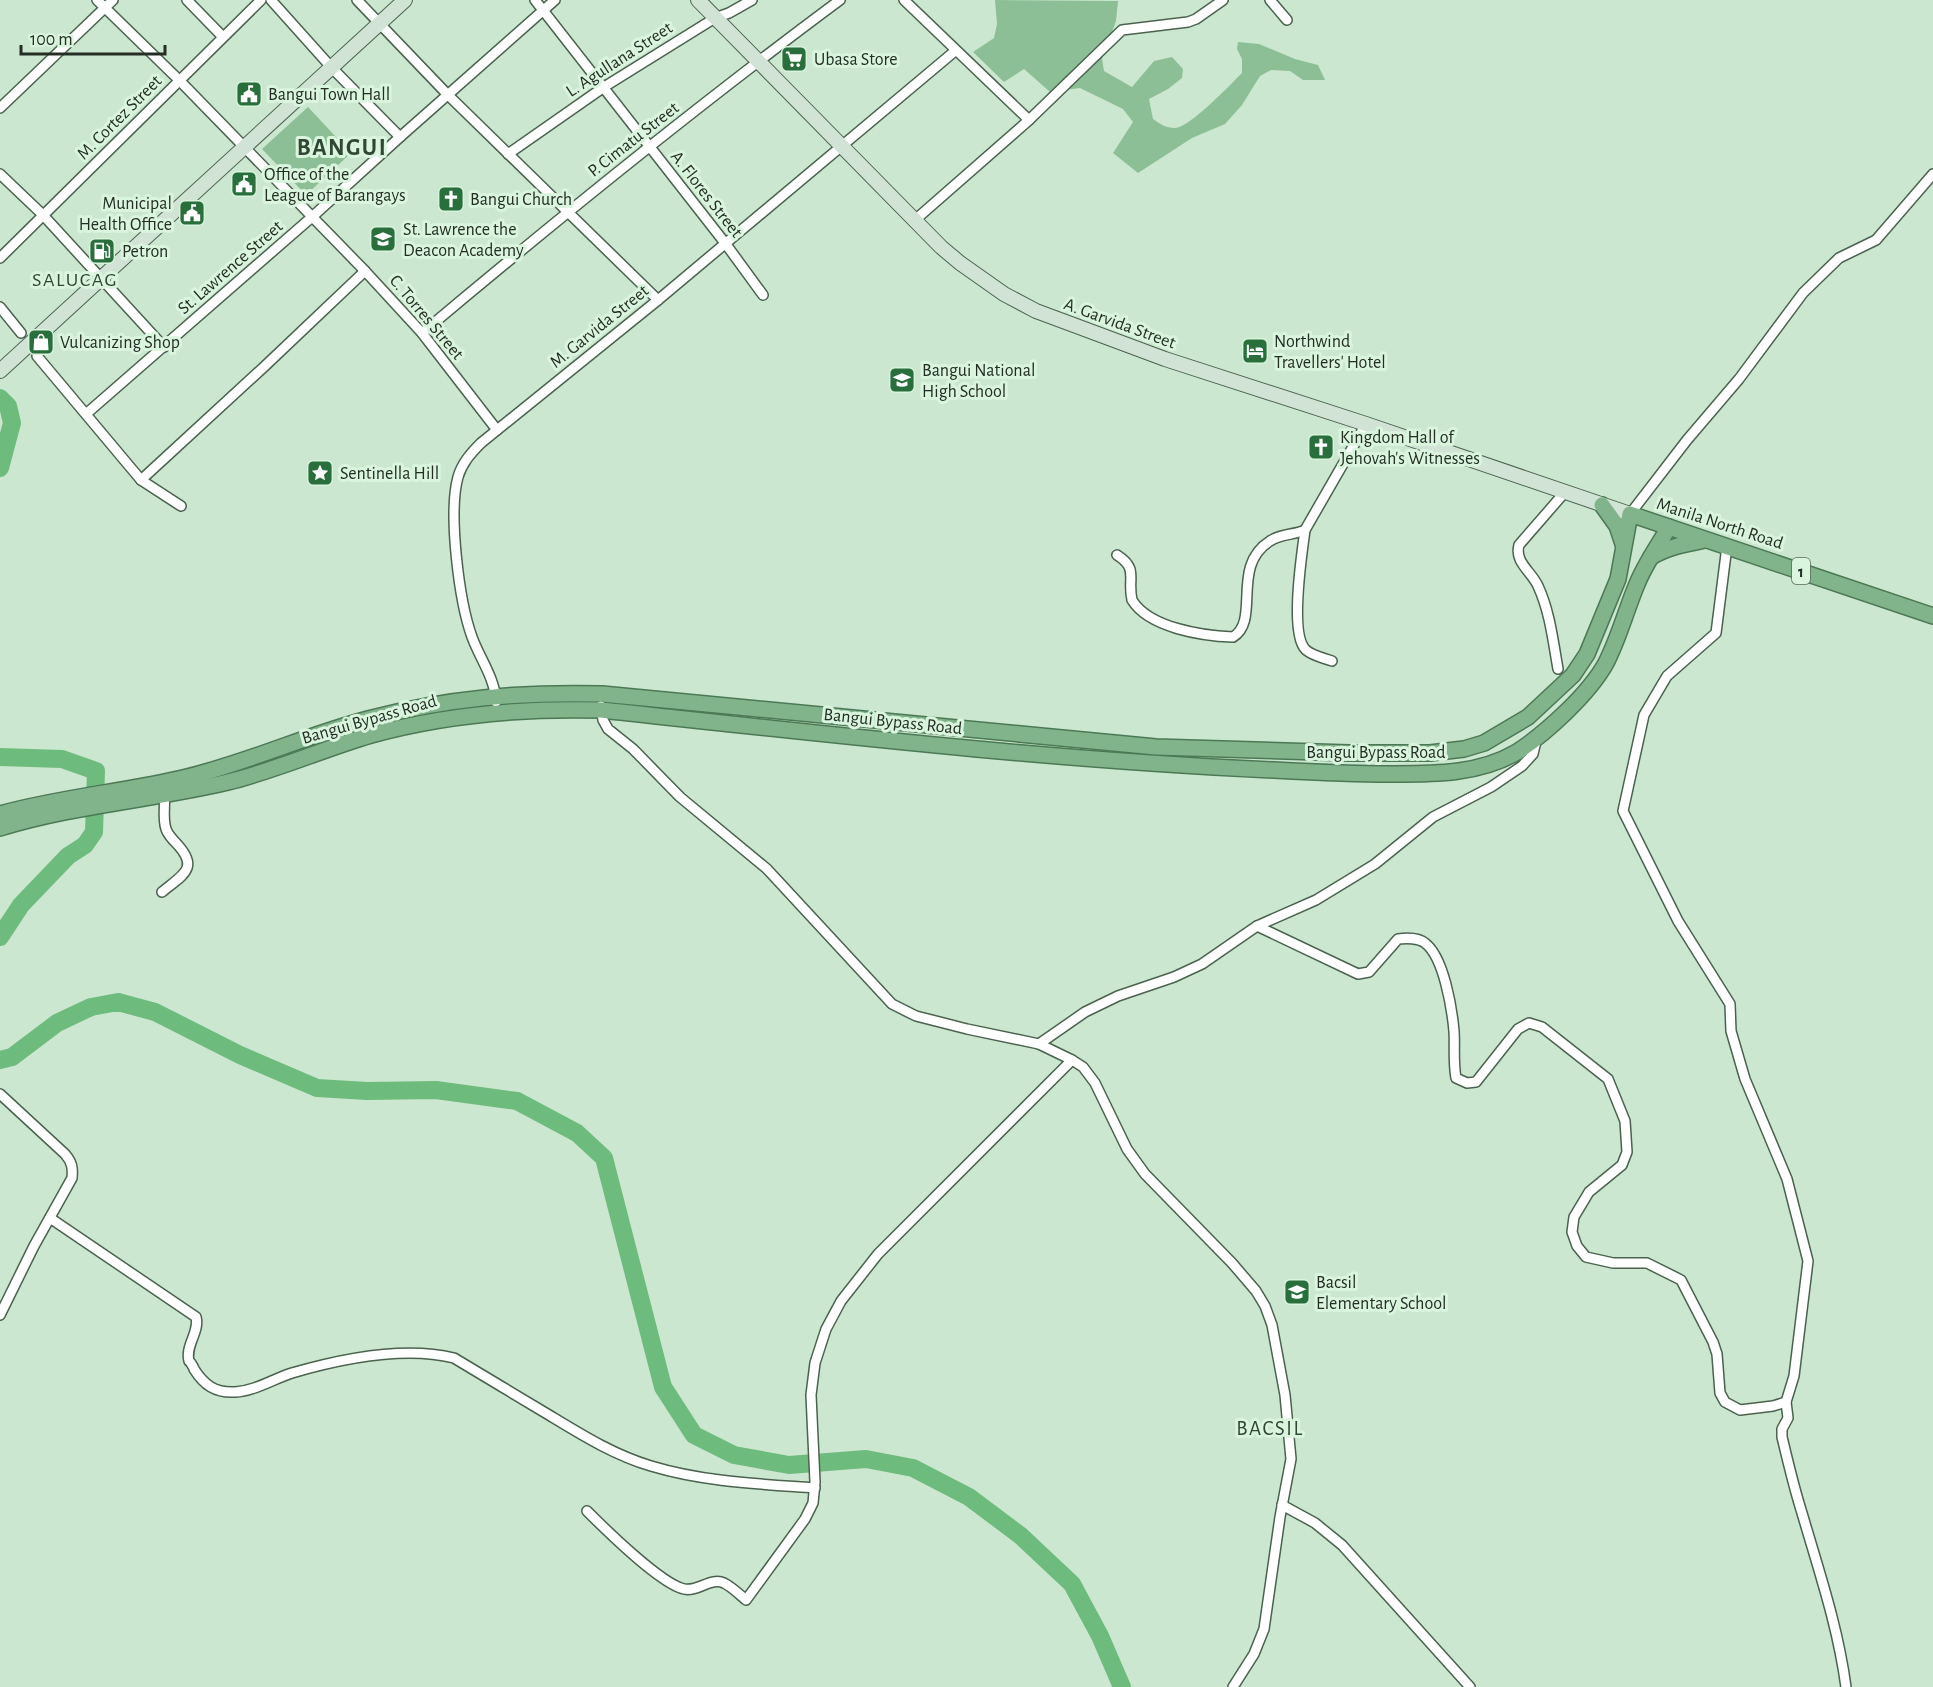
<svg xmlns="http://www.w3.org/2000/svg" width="1933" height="1687" viewBox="0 0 1933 1687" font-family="'Alegreya Sans',sans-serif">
<rect width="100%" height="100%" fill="#cce7d0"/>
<g fill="#8dbf96">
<path d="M995,0L1118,1L1116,21L1102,59L1104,71L1132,87L1154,61L1172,57L1183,69L1182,78L1168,89L1149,99L1153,119C1160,124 1166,128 1175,128C1189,128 1230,85 1242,73V59L1237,49L1238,42L1259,44L1295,59L1318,65L1325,80H1303L1290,71L1271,70L1260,76L1242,105L1225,124L1192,138L1138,173L1113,153L1133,122L1123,109L1080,88L1050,92L1024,69L1004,82L973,52L994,38L997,24Z"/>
<polygon points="308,107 351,153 306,195 262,149"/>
</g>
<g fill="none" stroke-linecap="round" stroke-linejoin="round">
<g stroke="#6dbb7d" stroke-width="18">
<polyline points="0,398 8,406 12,423 0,468"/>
<polyline points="0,757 62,759 96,771 94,832 85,845 68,856 21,905 0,937"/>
<polyline points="0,1060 12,1057 57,1023 91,1007 118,1002 155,1012 240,1055 317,1088 367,1091 436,1090 517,1101 577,1133 604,1158 663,1387 694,1435 734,1455 789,1465 866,1459 913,1468 969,1497 1021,1536 1072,1584 1100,1636 1122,1687"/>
</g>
<defs>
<g id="minor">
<polyline points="97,0 179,80 365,271 422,333 497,430"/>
<polyline points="187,0 223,37"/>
<polyline points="271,0 331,67 400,137"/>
<polyline points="357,0 448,95 658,300"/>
<polyline points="535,0 725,243 763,295"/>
<polyline points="904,0 1029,120"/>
<polyline points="1270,0 1287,20"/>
<polyline points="0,108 113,0"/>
<polyline points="508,154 604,87 715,18 729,13 752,0"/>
<polyline points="0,174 43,215 164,347"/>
<polyline points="915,220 1029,120 1122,30 1188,22 1196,19 1223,0"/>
<polyline points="0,258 261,0"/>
<polyline points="0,307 21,333"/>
<path d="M422,333C559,218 697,106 840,0"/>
<polyline points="37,356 141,480 181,506"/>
<polyline points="86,414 312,217 400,137 555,0"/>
<polyline points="141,480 266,365 365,271"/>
<polyline points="1630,514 1687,440 1739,379 1803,293 1839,258 1876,240 1933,174"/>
<path d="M1305,530C1302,553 1289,635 1306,650C1313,656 1324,658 1332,661"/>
<path d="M1727,546L1716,633L1667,676L1644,715L1623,811L1678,921L1730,1004L1731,1031L1745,1079L1787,1179L1808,1261L1794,1376L1786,1402L1788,1418L1782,1429V1437C1788,1462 1794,1488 1802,1513C1819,1571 1838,1627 1846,1687"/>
<path d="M1117,555C1139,569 1127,578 1132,600C1149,628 1203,636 1233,637C1261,620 1230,566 1270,541C1280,534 1294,535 1305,530L1366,424"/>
<path d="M1558,669C1553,641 1550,612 1538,586C1532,572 1514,562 1519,545L1565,492"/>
<path d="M496,702C495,678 480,659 472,637C459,601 448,513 458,477C462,463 471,453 481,443L658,300L955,51"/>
<polyline points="601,706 603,720 608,729 633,749 680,797 767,869 892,1004 916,1016 967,1029 1039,1044 1072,1060 1083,1067 1095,1083 1127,1149 1145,1174 1232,1263 1256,1291 1265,1306 1272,1325 1285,1395 1291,1459 1280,1517 1264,1629 1254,1654 1233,1687"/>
<path d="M162,892C182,875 200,869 177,844C173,840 168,835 166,829C162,817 166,803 164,791"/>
<path d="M1257,926L1358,974L1369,972L1398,939C1406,938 1419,938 1425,943C1444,957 1452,1009 1454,1031C1455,1047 1453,1062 1456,1078L1467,1083L1476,1082L1518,1029L1529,1023L1542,1027L1608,1079L1625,1121L1627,1152L1622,1165L1589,1192L1574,1217L1572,1232L1577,1246L1586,1257L1613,1263H1647L1681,1280L1713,1342L1717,1354L1720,1393L1725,1402L1740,1410L1773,1406L1786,1402"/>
<polyline points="1039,1044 1085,1012 1118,996 1174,977 1202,964 1257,926 1316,900 1375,864 1433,817 1491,787 1522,766 1533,754 1537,737"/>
<path d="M0,1094L65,1154C72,1162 73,1168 72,1178L34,1246L0,1315"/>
<path d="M50,1218L196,1317C200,1332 185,1345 189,1361C190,1361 194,1368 194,1369C204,1385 215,1393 235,1392C255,1391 273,1379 292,1373C340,1359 405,1346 454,1358C486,1377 517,1396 549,1415C582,1435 614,1455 651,1466C704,1482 760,1484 815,1488"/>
<polyline points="1282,1505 1315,1523 1342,1545 1470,1687"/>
<path d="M587,1511C605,1529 661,1584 684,1589C698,1592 711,1577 724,1583C732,1587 739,1594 746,1600L805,1519L813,1503L815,1482L811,1395L815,1363L826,1329L841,1301L878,1254L1072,1060"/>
</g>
<g id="secondary">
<polyline points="698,0 941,247 960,263 1004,294 1036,311 1071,324 1165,359 1366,424 1630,514"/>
<polyline points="0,371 405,0"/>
</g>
<g id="trunk">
<polyline points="1602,505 1617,526 1623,544"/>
<path d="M1651,557C1668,547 1685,544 1705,540"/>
<path d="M0,814C61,797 125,792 187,777C249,762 307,735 368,719C447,698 521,692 602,694L1156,747L1349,753H1430L1464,749L1484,743L1528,717L1573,675L1587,654L1618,579L1630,514L1933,616"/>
<path d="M0,828C75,805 152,800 228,782C277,770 323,749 371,735C447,714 523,708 601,710C825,734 1049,760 1274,770C1312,772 1350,774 1388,774C1432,774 1478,775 1517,752C1546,733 1589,694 1606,663C1619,638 1626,610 1637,584C1645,564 1658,546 1669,527"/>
</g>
</defs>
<use href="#minor" stroke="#4a624e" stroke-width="12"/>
<use href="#secondary" stroke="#4a624e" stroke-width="16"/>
<use href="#trunk" stroke="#4c7955" stroke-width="18"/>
<use href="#minor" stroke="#fff" stroke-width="9"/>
<use href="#secondary" stroke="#d0e3d4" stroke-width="14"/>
<use href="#trunk" stroke="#82b48c" stroke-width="15"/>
</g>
<defs>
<symbol id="supermarket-square" viewBox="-11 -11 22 22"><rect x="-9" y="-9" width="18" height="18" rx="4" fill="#286f3b" stroke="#d9f5dd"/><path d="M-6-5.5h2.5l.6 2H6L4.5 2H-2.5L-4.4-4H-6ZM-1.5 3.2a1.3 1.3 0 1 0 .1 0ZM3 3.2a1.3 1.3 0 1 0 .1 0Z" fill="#fff"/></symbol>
<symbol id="civic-square" viewBox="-11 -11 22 22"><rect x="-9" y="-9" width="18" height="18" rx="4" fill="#286f3b" stroke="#d9f5dd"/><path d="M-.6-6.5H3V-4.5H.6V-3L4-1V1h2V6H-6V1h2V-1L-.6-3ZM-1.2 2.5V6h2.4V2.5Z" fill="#fff"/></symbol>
<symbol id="church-square" viewBox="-11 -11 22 22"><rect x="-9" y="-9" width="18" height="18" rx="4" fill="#286f3b" stroke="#d9f5dd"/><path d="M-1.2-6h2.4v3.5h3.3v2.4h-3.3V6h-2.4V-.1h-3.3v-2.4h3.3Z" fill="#fff"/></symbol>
<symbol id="school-square" viewBox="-11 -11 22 22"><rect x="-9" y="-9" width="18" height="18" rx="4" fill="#286f3b" stroke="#d9f5dd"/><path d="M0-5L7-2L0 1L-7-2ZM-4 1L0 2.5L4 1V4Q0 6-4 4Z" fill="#fff"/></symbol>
<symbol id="fuel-square" viewBox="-11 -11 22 22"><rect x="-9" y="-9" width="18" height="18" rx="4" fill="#286f3b" stroke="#d9f5dd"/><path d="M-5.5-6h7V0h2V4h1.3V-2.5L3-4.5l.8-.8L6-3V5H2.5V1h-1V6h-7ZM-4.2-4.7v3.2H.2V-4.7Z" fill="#fff"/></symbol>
<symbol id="shop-square" viewBox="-11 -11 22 22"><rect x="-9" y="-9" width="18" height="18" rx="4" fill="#286f3b" stroke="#d9f5dd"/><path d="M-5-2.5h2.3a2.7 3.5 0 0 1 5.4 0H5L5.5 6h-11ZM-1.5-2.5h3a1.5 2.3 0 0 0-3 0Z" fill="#fff"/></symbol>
<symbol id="hotel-square" viewBox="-11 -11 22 22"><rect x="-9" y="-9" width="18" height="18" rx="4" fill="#286f3b" stroke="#d9f5dd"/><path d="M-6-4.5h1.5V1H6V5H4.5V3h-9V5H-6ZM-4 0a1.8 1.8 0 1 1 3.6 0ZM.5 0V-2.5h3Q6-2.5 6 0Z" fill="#fff"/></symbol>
<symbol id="sight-square" viewBox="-11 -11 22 22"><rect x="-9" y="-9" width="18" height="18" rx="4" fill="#286f3b" stroke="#d9f5dd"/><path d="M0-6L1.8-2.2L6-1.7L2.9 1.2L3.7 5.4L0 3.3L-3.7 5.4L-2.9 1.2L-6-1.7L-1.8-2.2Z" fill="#fff"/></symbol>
</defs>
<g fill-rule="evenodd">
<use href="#supermarket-square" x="779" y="44" width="30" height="30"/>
<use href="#civic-square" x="234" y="79" width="30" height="30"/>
<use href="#civic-square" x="229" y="169" width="30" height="30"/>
<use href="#church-square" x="436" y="184" width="30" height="30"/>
<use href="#civic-square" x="177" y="198" width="30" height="30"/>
<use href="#school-square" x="368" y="224" width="30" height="30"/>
<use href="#fuel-square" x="87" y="236" width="30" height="30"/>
<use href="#shop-square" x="26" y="327" width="30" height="30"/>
<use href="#hotel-square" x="1240" y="336" width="30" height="30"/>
<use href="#school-square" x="887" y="365" width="30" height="30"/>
<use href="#church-square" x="1306" y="432" width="30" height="30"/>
<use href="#sight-square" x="305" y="458" width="30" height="30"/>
<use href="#school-square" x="1282" y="1277" width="30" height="30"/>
</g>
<g text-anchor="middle" stroke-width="6" stroke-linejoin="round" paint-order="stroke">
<rect fill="#d9f5dd" stroke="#5a6a5c" stroke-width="1.5" x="1792" y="558" width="18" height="26" rx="4.5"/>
<g font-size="16" font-weight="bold" fill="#242e25">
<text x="1801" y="577">1</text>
</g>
<g font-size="18" fill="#242e25" stroke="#d9f5dd">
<text transform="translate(619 59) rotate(-33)" y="6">L. Agullana Street</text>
<text transform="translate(119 117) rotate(-45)" y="6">M. Cortez Street</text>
<text transform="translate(633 139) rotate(-38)" y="6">P. Cimatu Street</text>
<text transform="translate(707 194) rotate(52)" y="6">A. Flores Street</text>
<text transform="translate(230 267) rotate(-41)" y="6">St. Lawrence Street</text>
<text transform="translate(427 317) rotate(50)" y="6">C. Torres Street</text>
<text transform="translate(1120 323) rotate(20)" y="6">A. Garvida Street</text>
<text transform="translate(599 326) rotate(-39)" y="6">M. Garvida Street</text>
<text transform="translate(1720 523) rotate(18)" y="6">Manila North Road</text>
<text transform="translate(369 719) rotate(-16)" y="6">Bangui Bypass Road</text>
<text transform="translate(893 721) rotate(6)" y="6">Bangui Bypass Road</text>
<text x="1376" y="758">Bangui Bypass Road</text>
</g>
<g font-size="18" fill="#242e25" stroke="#d9f5dd" text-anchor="start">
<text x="814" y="65">Ubasa Store</text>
<text x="268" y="100">Bangui Town Hall</text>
<text x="264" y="180">Office of the<tspan x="264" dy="21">League of Barangays</tspan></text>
<text x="470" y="205">Bangui Church</text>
<text x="172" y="209" text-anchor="end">Municipal<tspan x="172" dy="21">Health Office</tspan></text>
<text x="403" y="235">St. Lawrence the<tspan x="403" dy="21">Deacon Academy</tspan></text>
<text x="122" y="257">Petron</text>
<text x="1274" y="347">Northwind<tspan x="1274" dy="21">Travellers' Hotel</tspan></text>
<text x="60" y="348">Vulcanizing Shop</text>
<text x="922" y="376">Bangui National<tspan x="922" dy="21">High School</tspan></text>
<text x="1340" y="443">Kingdom Hall of<tspan x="1340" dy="21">Jehovah's Witnesses</tspan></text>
<text x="340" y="479">Sentinella Hill</text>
<text x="1316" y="1288">Bacsil<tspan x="1316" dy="21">Elementary School</tspan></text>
</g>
<g font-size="20" letter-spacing="1.5" fill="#304734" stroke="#d9f5dd">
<text x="75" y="286">SALUCAG</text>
</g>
<g font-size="21" letter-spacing="1.5" fill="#304734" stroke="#d9f5dd">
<text x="1270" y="1435">BACSIL</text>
</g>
<g font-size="24" font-weight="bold" letter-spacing="1.5" fill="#304734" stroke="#d9f5dd">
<text x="342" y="155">BANGUI</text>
</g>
</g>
<path d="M21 45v9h144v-9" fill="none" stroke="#242e25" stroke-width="3"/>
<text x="30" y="45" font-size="18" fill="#242e25" stroke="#d9f5dd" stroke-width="4.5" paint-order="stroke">100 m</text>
</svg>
